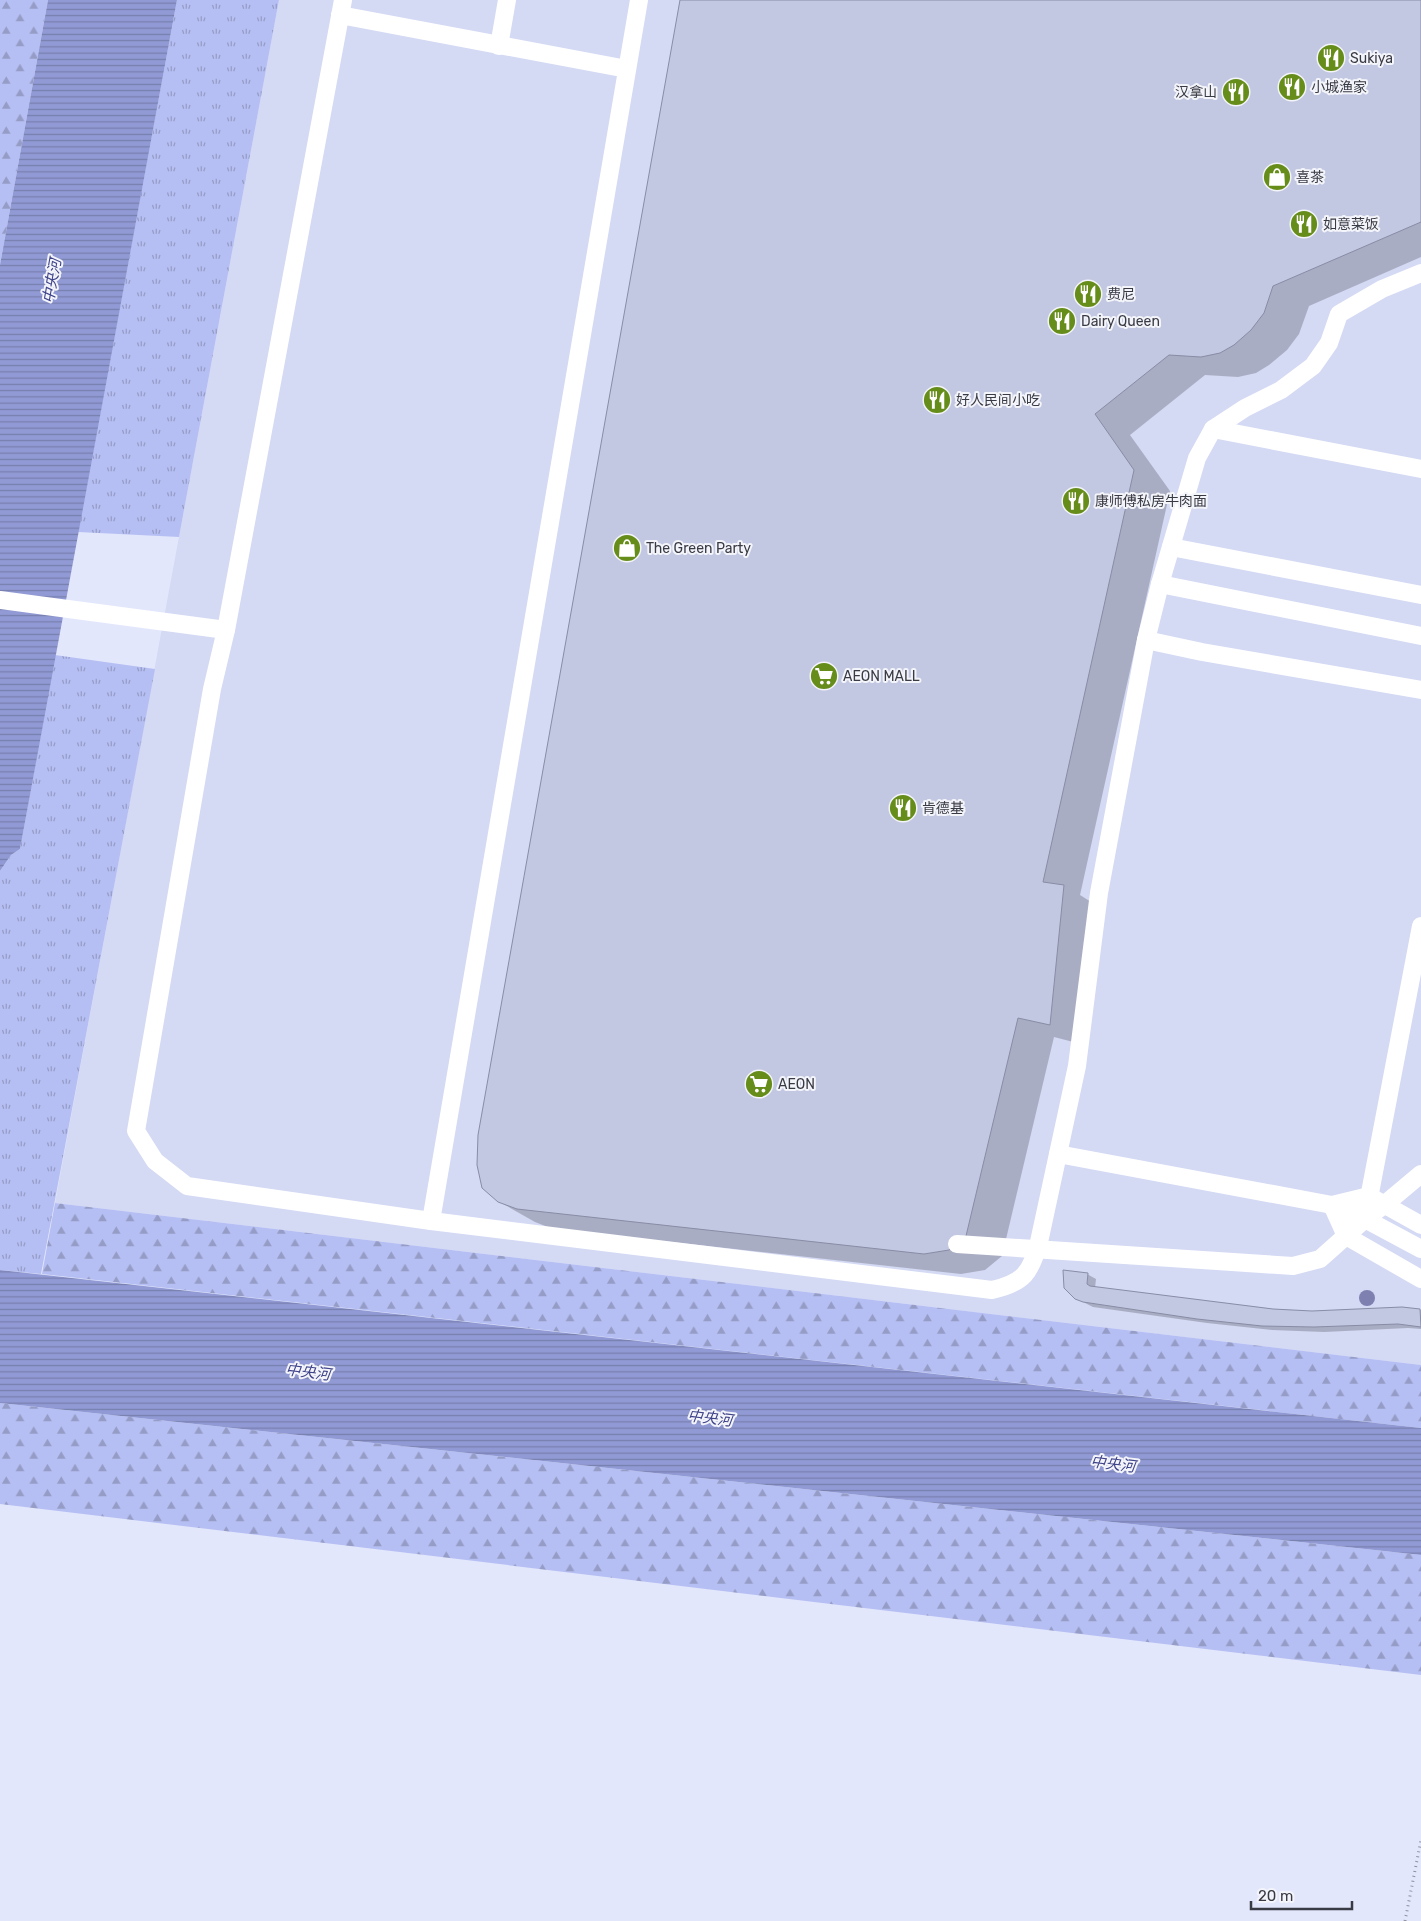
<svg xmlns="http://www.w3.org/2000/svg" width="1421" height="1921" viewBox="0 0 1421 1921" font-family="Rubik,'Noto Sans SC',sans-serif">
<defs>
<pattern id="grass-tufts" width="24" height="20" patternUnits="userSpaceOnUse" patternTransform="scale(1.25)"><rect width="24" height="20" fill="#b6bff3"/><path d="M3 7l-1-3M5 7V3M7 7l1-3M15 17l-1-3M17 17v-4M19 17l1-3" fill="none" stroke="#959cc6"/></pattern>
<pattern id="forest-firs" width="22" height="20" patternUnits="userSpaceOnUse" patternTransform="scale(1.25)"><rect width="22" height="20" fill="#b6bff3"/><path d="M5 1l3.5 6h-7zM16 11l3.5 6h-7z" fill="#959cc6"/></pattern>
<pattern id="water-rules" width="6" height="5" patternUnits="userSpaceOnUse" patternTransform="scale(1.25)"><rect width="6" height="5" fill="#919ad4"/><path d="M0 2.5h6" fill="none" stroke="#777fae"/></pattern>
</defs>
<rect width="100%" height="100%" fill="#e3e7fc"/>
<polygon fill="#d4d9f4" points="279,0 1421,0 1421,1365 55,1203"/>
<g fill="url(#grass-tufts)">
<polygon points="177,0 279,0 179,537 78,532"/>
<polygon points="55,655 155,669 41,1274 0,1270 0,871 11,855 20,849"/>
</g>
<g fill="url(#forest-firs)">
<polygon points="0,0 48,0 0,265"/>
<polygon points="55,1203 1421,1365 1421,1428 42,1274"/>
<polygon points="0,1403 1421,1555 1421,1675 0,1504"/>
</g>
<g fill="url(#water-rules)">
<polygon points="48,0 177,0 20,849 11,855 0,871 0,265"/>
<polygon points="0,1270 1421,1428 1421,1555 0,1403"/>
</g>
<g fill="#0003">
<polygon points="682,0 1421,0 1421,257 1309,306 1299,334 1287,350 1269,365 1256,373 1238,377 1205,375 1130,435 1170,491 1080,895 1099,907 1085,1045 1054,1037 1002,1256 985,1270 961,1274 553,1229 535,1222 498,1201"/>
<polygon points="1087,1274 1096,1279 1095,1288 1273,1310 1312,1313 1402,1309 1421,1310 1421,1329 1408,1328 1324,1332 1272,1330 1207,1323 1093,1307 1075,1298"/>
</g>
<g fill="#c3c8e2" stroke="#888ca5">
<polygon points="680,0 1421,0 1421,222 1273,286 1264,313 1251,330 1234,345 1220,353 1201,357 1169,355 1095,414 1134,470 1043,882 1064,885 1050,1025 1018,1018 966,1236 949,1250 924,1254 517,1209 498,1202 482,1188 477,1165 478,1135"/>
<polygon points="1063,1270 1088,1273 1087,1284 1090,1286 1273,1309 1312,1311 1402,1307 1420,1309 1421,1327 1398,1324 1314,1327 1262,1326 1197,1319 1083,1302 1075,1299 1064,1288"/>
</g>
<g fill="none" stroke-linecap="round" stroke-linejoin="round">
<polyline stroke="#8e91a0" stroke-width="3" stroke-dasharray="1 4" stroke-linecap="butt" points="1405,1921 1421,1840"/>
<g stroke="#fff" stroke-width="18">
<path d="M343,0L226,630L212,689L136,1131L155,1161L187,1186L431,1221L992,1290C1024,1283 1031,1272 1039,1242L1077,1066L1099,893L1146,640L1160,584L1197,458L1213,429L1245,408L1281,390L1313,366L1329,343L1339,314L1382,289L1421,273"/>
<polyline points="340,15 627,69"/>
<polyline points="499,46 507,0"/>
<polyline points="1213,429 1421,469"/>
<polyline points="1171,547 1421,595"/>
<polyline points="1160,584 1421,636"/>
<polyline points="0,600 226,630"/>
<polyline points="1146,640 1202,652 1421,690"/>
<polyline points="1058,1154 1332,1205 1365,1219 1421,1249"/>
<polyline points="1332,1205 1346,1236 1421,1279"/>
<polyline points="1332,1205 1369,1196 1421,1225"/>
<polyline points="1365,1219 1421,926"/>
<polyline points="431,1221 639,0"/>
<polyline points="957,1244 1293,1266 1320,1259 1365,1219 1384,1205 1421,1174"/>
</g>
</g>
<circle fill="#7e81b0" cx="1367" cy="1298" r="8"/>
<defs>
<symbol id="restaurant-disc" viewBox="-11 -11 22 22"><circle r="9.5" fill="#668d1a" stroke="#f4f5fa"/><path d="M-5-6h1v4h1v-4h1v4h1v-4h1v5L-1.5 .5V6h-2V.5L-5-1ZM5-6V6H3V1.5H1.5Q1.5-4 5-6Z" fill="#fff"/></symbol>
<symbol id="shop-disc" viewBox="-11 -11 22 22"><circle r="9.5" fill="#668d1a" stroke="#f4f5fa"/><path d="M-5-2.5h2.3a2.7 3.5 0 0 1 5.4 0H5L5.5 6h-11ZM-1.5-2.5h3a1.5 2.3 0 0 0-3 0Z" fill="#fff"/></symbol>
<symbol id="supermarket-disc" viewBox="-11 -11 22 22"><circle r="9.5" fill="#668d1a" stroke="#f4f5fa"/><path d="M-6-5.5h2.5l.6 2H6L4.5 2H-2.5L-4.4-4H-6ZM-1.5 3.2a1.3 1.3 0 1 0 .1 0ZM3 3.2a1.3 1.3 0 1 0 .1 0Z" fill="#fff"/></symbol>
</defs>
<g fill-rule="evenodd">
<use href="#restaurant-disc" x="1315" y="42" width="32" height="32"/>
<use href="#restaurant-disc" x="1276" y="71" width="32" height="32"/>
<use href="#restaurant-disc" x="1220" y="76" width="32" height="32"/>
<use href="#shop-disc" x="1261" y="161" width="32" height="32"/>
<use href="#restaurant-disc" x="1288" y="208" width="32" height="32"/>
<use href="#restaurant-disc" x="1072" y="278" width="32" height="32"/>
<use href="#restaurant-disc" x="1046" y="305" width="32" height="32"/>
<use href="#restaurant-disc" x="921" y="384" width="32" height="32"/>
<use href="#restaurant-disc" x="1060" y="485" width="32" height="32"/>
<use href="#shop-disc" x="611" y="532" width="32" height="32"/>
<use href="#supermarket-disc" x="808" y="660" width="32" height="32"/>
<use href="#restaurant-disc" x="887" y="792" width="32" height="32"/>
<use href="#supermarket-disc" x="743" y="1068" width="32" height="32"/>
</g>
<g text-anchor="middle" stroke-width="4" stroke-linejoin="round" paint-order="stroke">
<g font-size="14" fill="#383a44" stroke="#f4f5fa" text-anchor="start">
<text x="1350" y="63">Sukiya</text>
<text x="1311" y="92">小城渔家</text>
<text x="1217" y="97" text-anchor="end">汉拿山</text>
<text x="1296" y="182">喜茶</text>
<text x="1323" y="229">如意菜饭</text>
<text x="1107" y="299">费尼</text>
<text x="1081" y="326">Dairy Queen</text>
<text x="956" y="405">好人民间小吃</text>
<text x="1095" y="506">康师傅私房牛肉面</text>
<text x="646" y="553">The Green Party</text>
<text x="843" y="681">AEON MALL</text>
<text x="922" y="813">肯德基</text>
<text x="778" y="1089">AEON</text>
</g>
<g font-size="15" font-style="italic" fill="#3f438a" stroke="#f4f5fa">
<text transform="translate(52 281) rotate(-80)" y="5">中央河</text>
<text transform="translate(308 1372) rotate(7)" y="5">中央河</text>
<text transform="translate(710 1418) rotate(7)" y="5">中央河</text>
<text transform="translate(1113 1464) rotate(7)" y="5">中央河</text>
</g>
</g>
<path d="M1251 1901v8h101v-8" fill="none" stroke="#383a44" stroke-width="2.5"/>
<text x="1258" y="1901" font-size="15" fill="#383a44" stroke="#f4f5fa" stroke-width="4" paint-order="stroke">20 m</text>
</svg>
